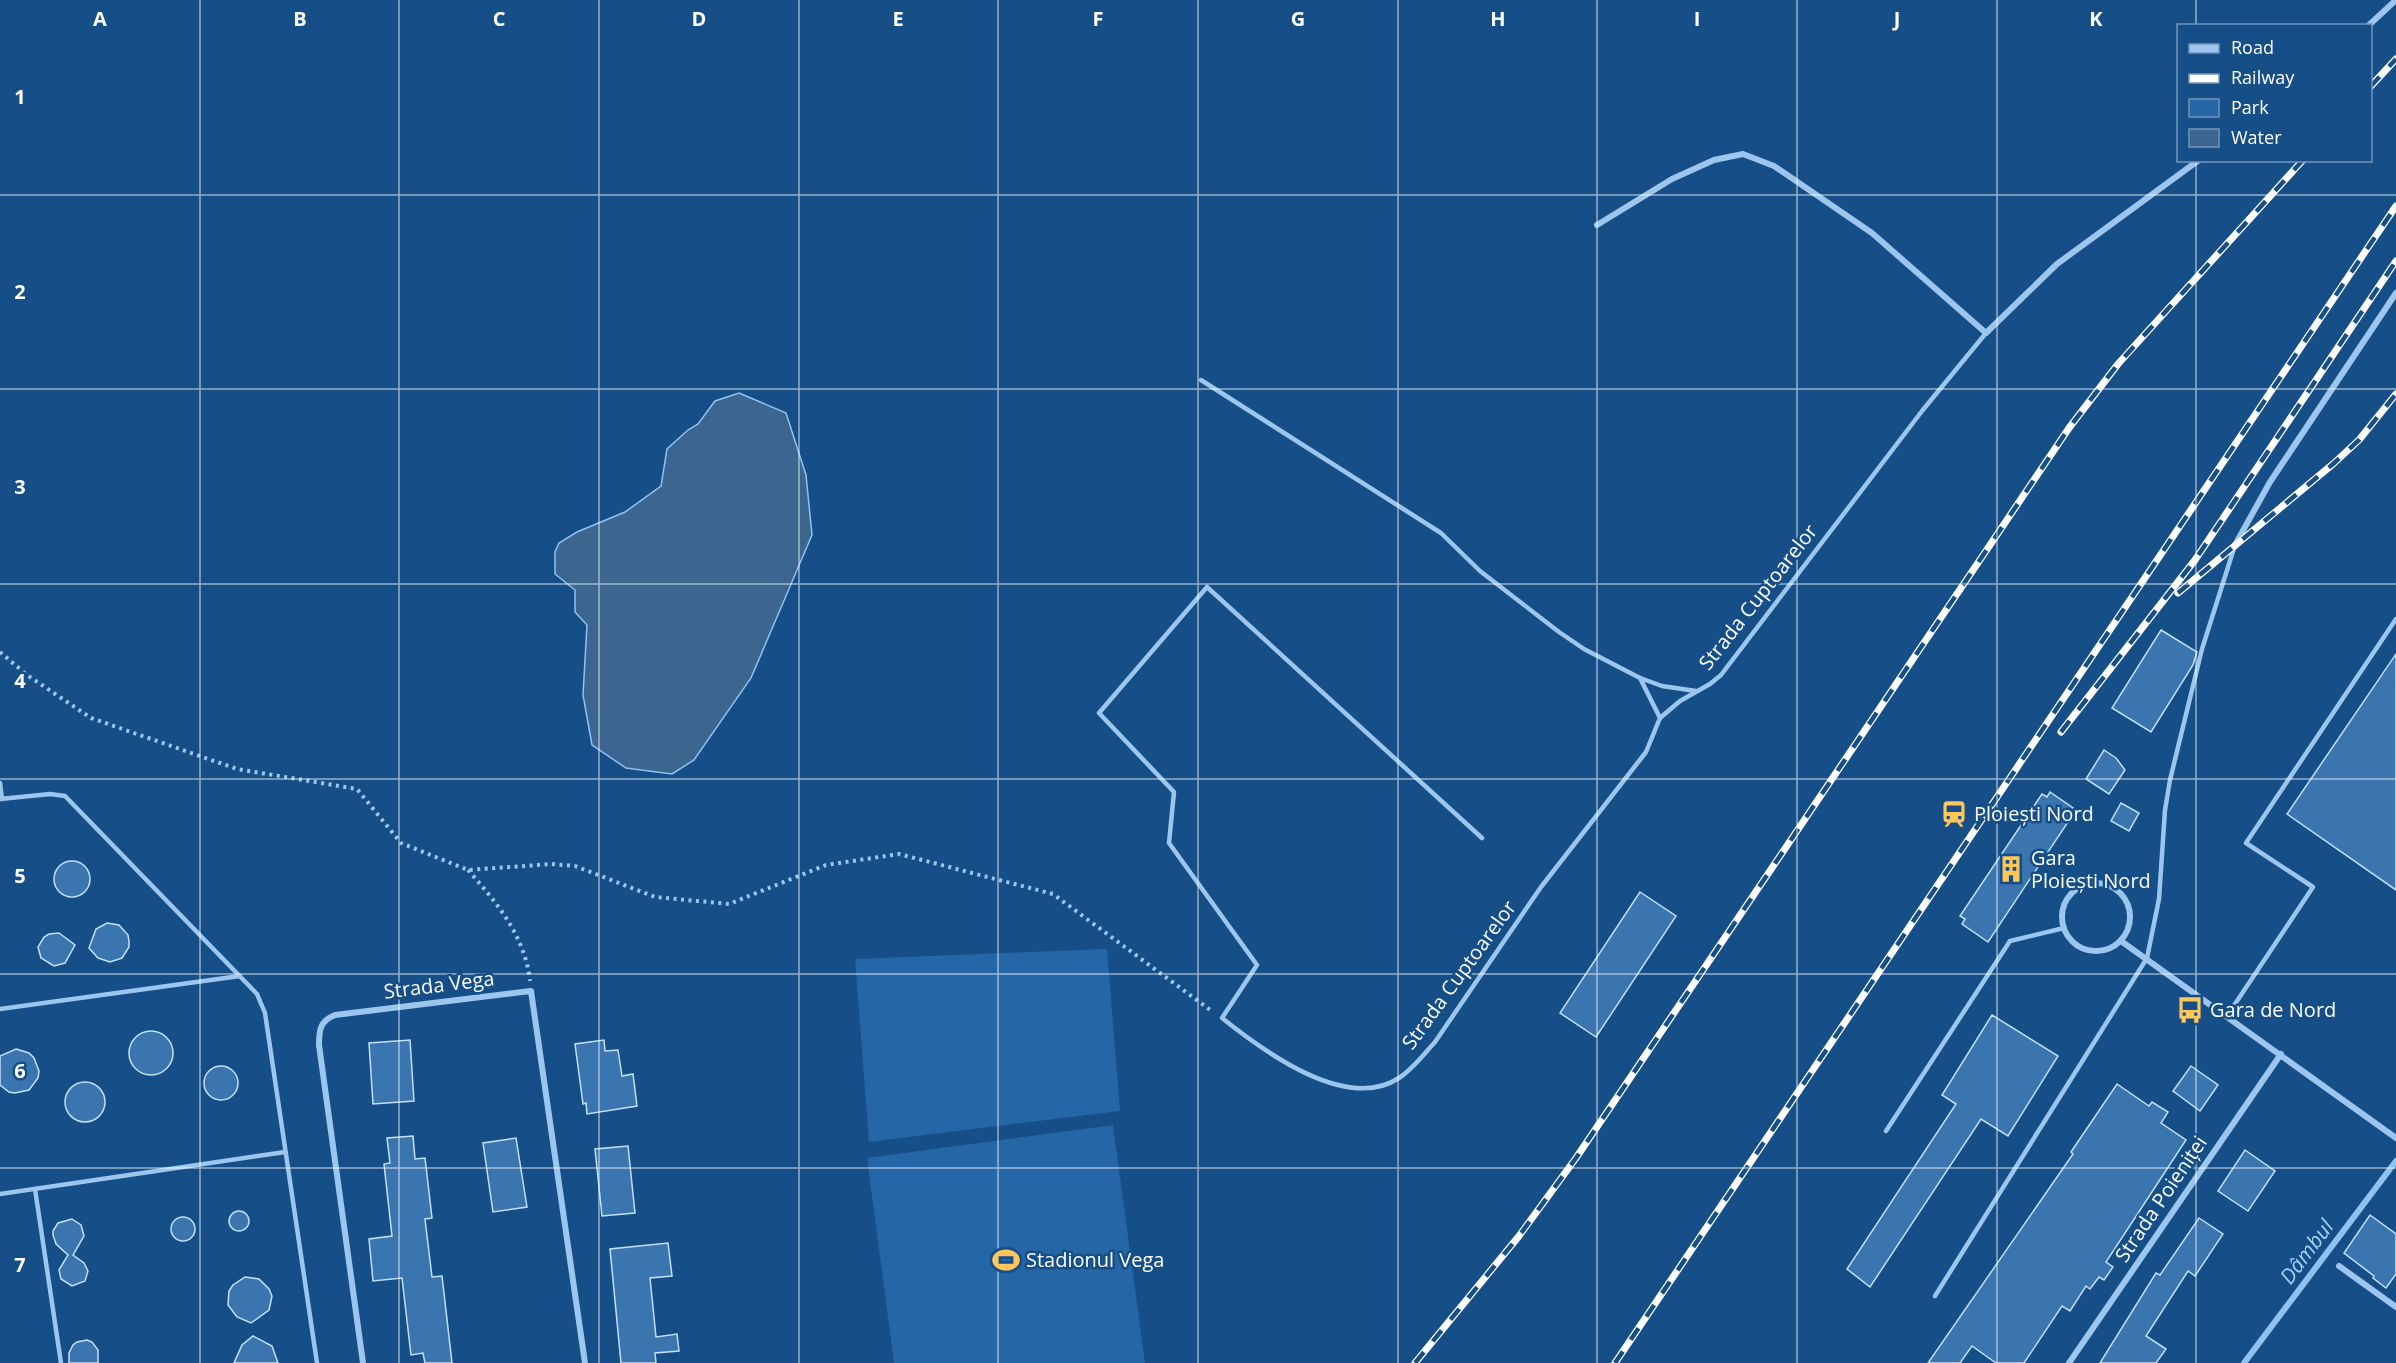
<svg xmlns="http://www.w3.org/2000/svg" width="2396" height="1363" viewBox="0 0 2396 1363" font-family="'Open Sans',sans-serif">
<rect width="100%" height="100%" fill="#164e88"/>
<g fill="#2566a6">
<polygon points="1107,949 1120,1111 869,1142 855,959"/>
<polygon points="1113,1125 1145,1363 894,1363 867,1158"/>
</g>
<polygon fill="#3c6690" stroke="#8fc2f1" stroke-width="1.5" points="739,393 786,413 806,475 812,535 751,678 694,760 672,774 626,768 592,745 583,695 587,625 575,612 575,590 555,574 555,552 559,543 577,532 625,512 661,486 667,449 688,430 698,424 715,401"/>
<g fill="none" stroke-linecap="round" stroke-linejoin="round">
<polyline stroke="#8fc2f1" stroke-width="6" points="2244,1363 2396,1161"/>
</g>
<g fill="#3a75b0" stroke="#c3dffa" stroke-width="1.5">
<polygon points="2161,630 2197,652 2193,665 2151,732 2112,708"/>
<polygon points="2396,654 2396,890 2287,814"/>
<polygon points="2104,750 2116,758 2125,770 2109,794 2086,779"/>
<polygon points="2050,792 2076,810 1988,942 1962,924 1965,919 1960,916 2042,794 2047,797"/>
<polygon points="2121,803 2139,813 2129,831 2111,821"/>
<circle cx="72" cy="879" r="18"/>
<polygon points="1640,892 1676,916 1596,1037 1560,1013"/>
<polygon points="107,923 119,925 128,935 129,941 129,947 122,958 110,962 98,958 89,948 96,929"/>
<polygon points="59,933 75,945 65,963 54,966 41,958 38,947 44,937 49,934"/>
<polygon points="1992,1015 2058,1056 2008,1136 1981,1119 1870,1287 1847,1269 1956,1104 1942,1095"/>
<circle cx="151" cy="1053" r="22"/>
<polygon points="410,1040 414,1101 373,1104 369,1043"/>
<polygon points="604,1040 605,1051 618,1050 622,1076 633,1074 637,1106 587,1114 586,1103 583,1104 575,1044"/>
<polygon points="16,1049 29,1053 34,1058 39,1071 38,1078 29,1090 15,1093 9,1092 0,1085 0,1056"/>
<polygon points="2191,1066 2218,1085 2200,1111 2173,1091"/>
<circle cx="221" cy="1083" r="17"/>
<circle cx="85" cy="1102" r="20"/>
<polygon points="2117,1084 2149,1106 2152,1102 2168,1112 2161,1123 2186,1140 2106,1262 2113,1267 2104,1280 2099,1277 2090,1289 2086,1286 2070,1311 2062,1306 2024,1363 1996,1363 1972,1346 1960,1363 1928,1363 2073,1154 2071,1152"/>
<polygon points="413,1136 415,1159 425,1158 432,1218 425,1219 432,1277 442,1276 452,1363 425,1363 423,1353 411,1355 402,1278 373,1281 369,1239 392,1236 384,1164 390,1163 387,1138"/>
<polygon points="516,1138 527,1207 493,1212 483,1143"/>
<polygon points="628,1146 635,1213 602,1216 595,1149"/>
<polygon points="2245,1150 2275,1171 2248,1211 2218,1191"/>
<circle cx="239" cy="1221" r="10"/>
<polygon points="2370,1215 2396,1234 2396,1274 2386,1288 2373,1278 2374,1276 2344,1253"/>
<circle cx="183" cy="1229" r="12"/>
<polygon points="2199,1218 2223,1234 2195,1276 2188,1271 2146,1336 2166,1349 2156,1363 2100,1363 2156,1273 2160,1275"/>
<polygon points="72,1219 81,1225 84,1236 73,1255 84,1263 88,1271 85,1281 72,1286 61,1279 59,1270 68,1255 56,1244 53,1235 53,1231 58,1223"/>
<polygon points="668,1243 672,1276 650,1278 656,1337 677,1334 679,1351 655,1353 656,1363 621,1363 610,1249"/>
<polygon points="245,1277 259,1279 269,1289 272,1296 269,1310 251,1323 237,1317 228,1305 229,1291 233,1285"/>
<polygon points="253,1336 272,1346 278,1363 234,1363 242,1345"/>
<polygon points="87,1340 92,1342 98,1350 98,1363 69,1363 69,1353 73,1345 77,1342"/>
</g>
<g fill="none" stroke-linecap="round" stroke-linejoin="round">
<g stroke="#9dc6ee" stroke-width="4" stroke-dasharray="3 4.5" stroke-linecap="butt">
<polyline points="0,652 27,675 91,718 237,769 357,789 401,843 468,870 552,864 575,866 655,897 729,904 826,865 899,854 1053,894 1213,1012"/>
<path d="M468,870C497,903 525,936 530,981"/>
</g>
<g stroke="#9dc6ee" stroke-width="4.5">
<polyline points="1201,380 1441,533 1480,571 1559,632 1584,649 1640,678 1660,718"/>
<polyline points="1640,678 1662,686 1696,691"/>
<polyline points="0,783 2,799"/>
<polyline points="0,799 50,794 65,796 257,994 265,1013 317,1363"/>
<path d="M1482,838L1207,587L1099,713L1174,792L1169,843L1257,965L1222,1018C1262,1050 1346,1113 1399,1078C1413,1069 1424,1054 1435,1042L1541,887L1646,752L1660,718L1680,701L1710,684L1721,675L1922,411L1986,333"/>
<polyline points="0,1009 240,976"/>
<polyline points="2227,1016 2313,887 2246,843 2396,619"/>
<polyline points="1886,1131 2010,941 2064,928"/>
<polyline points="35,1189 61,1363"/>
<polyline points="0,1194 285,1152"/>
<polyline points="1935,1296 2147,958 2159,899 2165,810 2170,780 2202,649 2235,545"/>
</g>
<g stroke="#9dc6ee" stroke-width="6">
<polyline points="2368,26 2396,0"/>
<polyline points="1597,225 1672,179 1714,160 1743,154 1774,166 1872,233 1986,333 2057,264 2199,160"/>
<polyline points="2235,545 2270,482 2396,293"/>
<circle cx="2096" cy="917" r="34"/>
<polyline points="2121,941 2396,1138"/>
<polyline points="2339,1266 2396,1307"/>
<path d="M363,1363L319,1045C319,1030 320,1021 335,1015L531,991L585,1363"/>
<polyline points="2069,1363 2281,1054"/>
</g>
<defs>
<g id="rail">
<polyline points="2370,87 2396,59"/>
<polyline points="2178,593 2333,464 2359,440 2396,394"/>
<polyline points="2061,732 2195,560 2396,261"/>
<polyline points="1415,1363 1519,1236 1576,1158 2069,428 2118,364 2303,160"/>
<polyline points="1615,1363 2396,206"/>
</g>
</defs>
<use href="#rail" stroke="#fff" stroke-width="7"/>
<use href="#rail" stroke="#164e88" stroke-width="4.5" stroke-dasharray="14" stroke-linecap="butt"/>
</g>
<path fill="none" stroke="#fff" stroke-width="1.5" stroke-opacity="0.55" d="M200,0V1363M399,0V1363M599,0V1363M799,0V1363M998,0V1363M1198,0V1363M1398,0V1363M1597,0V1363M1797,0V1363M1997,0V1363M2196,0V26M2196,160V1363M0,195H2396M0,389H2396M0,584H2396M0,779H2396M0,974H2396M0,1168H2396"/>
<defs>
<symbol id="station-bare" viewBox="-9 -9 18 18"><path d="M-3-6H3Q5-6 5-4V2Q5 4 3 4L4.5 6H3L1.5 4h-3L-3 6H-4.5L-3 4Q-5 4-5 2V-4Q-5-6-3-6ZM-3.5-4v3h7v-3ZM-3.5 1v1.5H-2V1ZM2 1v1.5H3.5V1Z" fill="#ffc65a" stroke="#164e88" stroke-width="2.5" paint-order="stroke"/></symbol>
<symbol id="building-bare" viewBox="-9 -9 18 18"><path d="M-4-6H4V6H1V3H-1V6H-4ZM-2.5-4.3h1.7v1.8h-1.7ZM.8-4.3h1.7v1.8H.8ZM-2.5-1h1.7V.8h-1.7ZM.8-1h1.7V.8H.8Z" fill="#ffc65a" stroke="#164e88" stroke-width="2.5" paint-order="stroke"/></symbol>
<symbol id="bus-bare" viewBox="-9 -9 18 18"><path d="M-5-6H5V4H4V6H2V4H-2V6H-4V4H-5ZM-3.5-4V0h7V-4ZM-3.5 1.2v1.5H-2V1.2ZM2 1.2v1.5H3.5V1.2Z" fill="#ffc65a" stroke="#164e88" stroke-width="2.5" paint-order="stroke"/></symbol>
<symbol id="stadium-bare" viewBox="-9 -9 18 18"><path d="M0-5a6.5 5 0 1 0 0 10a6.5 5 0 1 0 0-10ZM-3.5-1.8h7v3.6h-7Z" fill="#ffc65a" stroke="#164e88" stroke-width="2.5" paint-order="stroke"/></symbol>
</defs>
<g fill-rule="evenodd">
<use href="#station-bare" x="1935" y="795" width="38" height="38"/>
<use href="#building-bare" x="1992" y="850" width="38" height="38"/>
<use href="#bus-bare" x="2171" y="991" width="38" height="38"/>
<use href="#stadium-bare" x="987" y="1241" width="38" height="38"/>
</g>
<g text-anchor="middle" stroke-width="5" stroke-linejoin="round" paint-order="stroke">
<g font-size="20" fill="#fff" stroke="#164e88">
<text transform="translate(1758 597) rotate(-52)" y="7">Strada Cuptoarelor</text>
<text transform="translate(1459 975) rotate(-54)" y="7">Strada Cuptoarelor</text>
<text transform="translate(439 985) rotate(-7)" y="7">Strada Vega</text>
<text transform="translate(2161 1199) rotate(-56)" y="7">Strada Poieniței</text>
</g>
<g font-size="20" fill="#fff" stroke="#164e88" text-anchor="start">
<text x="1974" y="821">Ploiești Nord</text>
<text x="2031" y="865">Gara<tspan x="2031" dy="23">Ploiești Nord</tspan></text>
<text x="2210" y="1017">Gara de Nord</text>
<text x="1026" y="1267">Stadionul Vega</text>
</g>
<g font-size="21" font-style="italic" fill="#a8d0f6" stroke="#164e88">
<text transform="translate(2307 1252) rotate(-53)" y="7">Dâmbul</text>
</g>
</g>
<g font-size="20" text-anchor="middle" font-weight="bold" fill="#fff" stroke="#164e88" stroke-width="5" stroke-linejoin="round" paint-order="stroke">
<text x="100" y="26">A</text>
<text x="300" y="26">B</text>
<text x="499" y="26">C</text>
<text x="699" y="26">D</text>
<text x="898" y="26">E</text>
<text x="1098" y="26">F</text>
<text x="1298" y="26">G</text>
<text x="1498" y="26">H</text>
<text x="1697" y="26">I</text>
<text x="1897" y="26">J</text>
<text x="2096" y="26">K</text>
<text x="20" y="104">1</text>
<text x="20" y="299">2</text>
<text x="20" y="494">3</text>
<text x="20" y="688">4</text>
<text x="20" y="883">5</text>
<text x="20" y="1078">6</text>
<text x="20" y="1272">7</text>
</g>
<rect x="2177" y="24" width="195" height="138" fill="#164e88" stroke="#7395b8" stroke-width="1.5"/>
<rect x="2189" y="44" width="30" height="9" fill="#9dc6ee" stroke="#7395b8" stroke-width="1.5"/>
<text x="2231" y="54" font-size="18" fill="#ffffff">Road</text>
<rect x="2189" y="74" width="30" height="9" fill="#ffffff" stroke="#7395b8" stroke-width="1.5"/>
<text x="2231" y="84" font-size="18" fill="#ffffff">Railway</text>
<rect x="2189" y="99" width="30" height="18" fill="#2566a6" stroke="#7395b8" stroke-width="1.5"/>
<text x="2231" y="114" font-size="18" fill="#ffffff">Park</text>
<rect x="2189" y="129" width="30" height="18" fill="#3c6690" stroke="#7395b8" stroke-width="1.5"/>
<text x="2231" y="144" font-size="18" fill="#ffffff">Water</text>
</svg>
